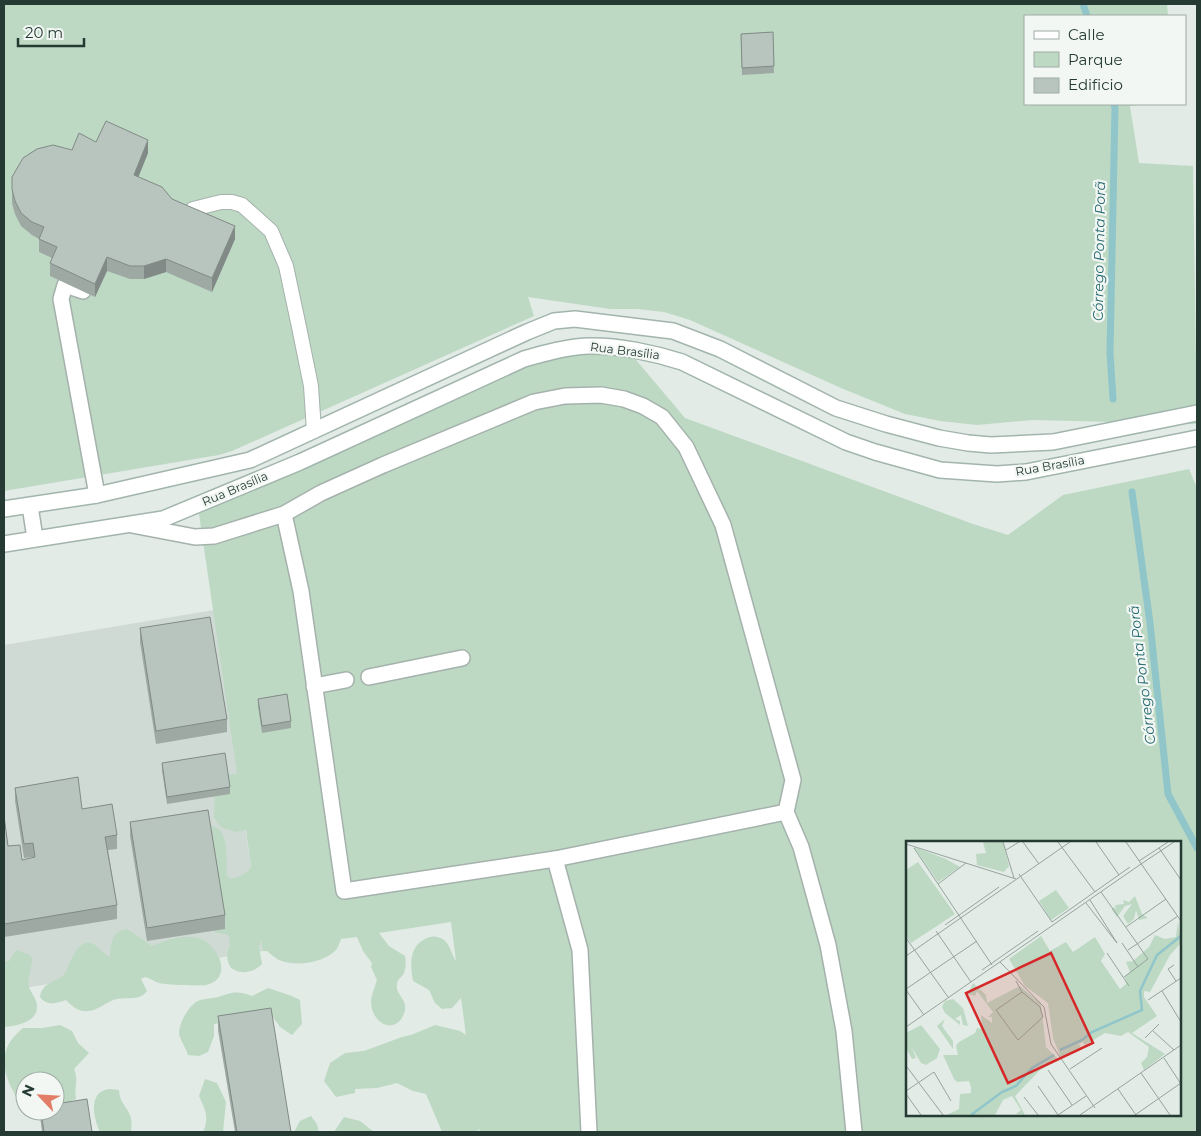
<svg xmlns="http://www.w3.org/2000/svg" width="1201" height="1136" viewBox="0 0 1201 1136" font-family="Montserrat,sans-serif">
<rect width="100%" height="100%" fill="#e2ebe6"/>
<polygon fill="#d0dad5" points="214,610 263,951 4,991 4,645"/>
<g fill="#bdd9c3" fill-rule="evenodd">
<polygon points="4,4 1167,4 1168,16 1025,16 1025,104 1147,104 1130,106 1139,163 1193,166 1197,424 1033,420 977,425 940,421 905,414 841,388 690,320 664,312 637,309 610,309 528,297 534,316 232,451 219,455 4,491"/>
<path d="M564,354H631L685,418L973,524L1008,535L1063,495L1189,469L1197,488V1132H480L479,1129L476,1132H442L426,1094L413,1091L397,1083L377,1088L355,1089V1093L336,1097L324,1081L330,1063L345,1053L364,1051L402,1037L411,1035L435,1025L460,1031L466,1035L461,998L452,1008L442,1009L435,1003L429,990L413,981C410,965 409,947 425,939C432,935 438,936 444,940C450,945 452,955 456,961L451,922L379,933L389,946L405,956C406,962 406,969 403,975C400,978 397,980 397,985C395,994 407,999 405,1010C399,1035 373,1027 371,1003C371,995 375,987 377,980L371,967L372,963L363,951L357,937L341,939C340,942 338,947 336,950C324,963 295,967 279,960C275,958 271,954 267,951H263L261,940L259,946L262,964C253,973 241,975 231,968C226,961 226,952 230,945L229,936C223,932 217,935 212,930L208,825C232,827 225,860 227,876L231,879C238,877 247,874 251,867L246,830L236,832L223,828L219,825L214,817L215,792L226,775L237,774L199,514L516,370L547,358ZM907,842H1180V1115H907Z"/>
<path d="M127,929L152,946C166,940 186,933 201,939C220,947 233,979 206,985C198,986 167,985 159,983C155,982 150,978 145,977L141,979L147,991C140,1001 127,997 117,999C104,1002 97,1013 83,1011C76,1010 71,1005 66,1000C56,1003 48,1007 40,997C42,983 55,982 64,975C69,968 76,939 91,943C98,945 103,954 110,957C110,944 112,931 127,929Z"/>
<path d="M16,950L30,955L32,959C32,967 27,979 29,987C31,993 36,998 37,1005C39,1022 16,1026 4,1027V962L9,961Z"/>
<path d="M268,988L292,996L300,1000L302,1024L292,1035L280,1027L270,1013L214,1024V1036L208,1052L199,1056L188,1055C186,1048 180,1040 179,1033C179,1023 189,1005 198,1001C204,998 212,999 218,997C232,993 236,990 252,996Z"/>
<path d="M60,1025L72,1031L78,1043L89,1053L74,1069C79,1081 74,1086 76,1099L55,1107V1081H25V1109C19,1104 16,1096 12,1089C0,1064 1,1046 23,1028H42Z"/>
<path d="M205,1079L217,1083L226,1102L223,1132H203C210,1118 205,1109 199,1096Z"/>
<path d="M109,1089L119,1090C120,1109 135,1108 131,1132H100C94,1119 87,1092 109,1089Z"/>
<polygon points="311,1116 317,1124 319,1132 294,1132 300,1121"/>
<polygon points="344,1117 360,1121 374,1132 334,1132"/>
</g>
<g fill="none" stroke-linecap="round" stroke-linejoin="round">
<g stroke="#90c5ca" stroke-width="7">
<polyline points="1083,4 1087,16"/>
<polyline points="1113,399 1110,353 1115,108 1114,104"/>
<polyline points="1132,492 1150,623 1168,794 1197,848"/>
</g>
<defs>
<polyline id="lane" points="190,220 193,209 221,202 232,202 242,205 271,231 286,266 299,327 311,386 314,431"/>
<g id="street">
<polyline points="83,291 65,285 61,299 97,495"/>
<polyline points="30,506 35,538"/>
<polyline points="132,525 195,537 214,536 284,514 301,591 344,891 555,859 786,812 793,780 723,525 686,447 662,417 643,406 624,399 601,395 565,396 534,402 383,465 321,493 284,514"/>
<polyline points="369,677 462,658"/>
<polyline points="314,686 346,680"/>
<polyline points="786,812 801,847 828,945 844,1031 854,1132"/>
<polyline points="555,859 580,950 589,1132"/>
</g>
<g id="secondary">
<polyline points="4,509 97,495 250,460 527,332 554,321 575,319 673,331 720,349 836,408 886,424 939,438 968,443 991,445 1053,442 1197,413"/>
<path d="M4,544L163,519L300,462L524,359C545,353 566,347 588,346C617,345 654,353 682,362L846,442L875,452L940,470L997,474L1026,472L1197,438"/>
</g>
</defs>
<use href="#lane" stroke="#a5b2ac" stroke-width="16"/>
<use href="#street" stroke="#a5b2ac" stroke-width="18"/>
<use href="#secondary" stroke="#a2b5ad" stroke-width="18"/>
<use href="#lane" stroke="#fff" stroke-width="14"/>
<use href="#street" stroke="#fff" stroke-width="15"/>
<use href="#secondary" stroke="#fff" stroke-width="15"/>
</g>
<g fill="#9ea9a4">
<polygon points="773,32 774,73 742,75 741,34"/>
<polygon points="96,142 148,153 138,177 235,239 212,292 166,272 144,279 130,279 107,271 95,297 50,276 50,263 52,258 39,252 39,239 32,235 21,226 15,214 12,203 12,177 72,150"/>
<polygon points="140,628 227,719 227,732 156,744 140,642"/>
<polygon points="258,699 291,721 291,728 262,733 258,706"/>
<polygon points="162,763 230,787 230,794 167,804 162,770"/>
<polygon points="15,788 82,809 117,835 117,849 108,850 117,905 117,919 4,937 4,816 8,846 22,860 33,858 33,857 24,858 15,801"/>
<polygon points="130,822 225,915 225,929 147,941 130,836"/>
<polygon points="218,1016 291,1132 235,1132 218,1030"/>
<polygon points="40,1111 55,1111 92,1132 42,1132 40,1116"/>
</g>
<g fill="#818a86">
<polygon points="148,140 148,153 134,188 134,175"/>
<polygon points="235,226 235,239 212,292 212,278"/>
<polygon points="107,257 107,271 95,297 95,284"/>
<polygon points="166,259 166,272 144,279 144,266"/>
</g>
<g fill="#b8c5bf" stroke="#818a86">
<polygon points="773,32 774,66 742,68 741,34"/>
<polygon points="106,121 148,140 134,175 162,187 172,199 235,226 212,278 166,259 144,266 130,266 107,257 95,284 50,263 57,247 39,239 44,227 32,222 21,213 15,201 12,189 12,177 23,158 37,149 53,145 72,150 79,133 96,142"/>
<polygon points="210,617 227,719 156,731 140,628"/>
<polygon points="287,694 291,721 262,726 258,699"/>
<polygon points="225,753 230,787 167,797 162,763"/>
<polygon points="78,777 82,809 112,804 117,835 105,837 117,905 4,924 4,816 8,846 20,845 22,860 35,857 33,843 24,844 15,788"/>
<polygon points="208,810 225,915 147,928 130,822"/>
<polygon points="271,1008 291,1132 237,1132 218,1016"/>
<polygon points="87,1099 92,1132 44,1132 41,1111 55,1111 55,1104"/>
</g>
<g text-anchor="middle" stroke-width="4.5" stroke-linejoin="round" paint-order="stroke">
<g font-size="12" fill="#243a32" stroke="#f2f7f4">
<text transform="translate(625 351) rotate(7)" y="4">Rua Brasília</text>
<text transform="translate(1050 466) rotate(-10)" y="4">Rua Brasília</text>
<text transform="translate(235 489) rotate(-23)" y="4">Rua Brasília</text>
</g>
<g font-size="14" font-style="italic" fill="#25686f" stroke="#f2f7f4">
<text transform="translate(1099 251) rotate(-89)" y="5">Córrego Ponta Porã</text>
<text transform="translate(1142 675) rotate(-97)" y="5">Córrego Ponta Porã</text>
</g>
</g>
<g transform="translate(906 841)">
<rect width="275" height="275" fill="#e2ebe6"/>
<path d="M77,1H97L103,25L98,31L71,24L70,13L80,12ZM8,6L40,18L54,26L32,41ZM12,21L49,73L5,102L0,95V29ZM150,49L163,67L145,79L133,60ZM229,55L236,73L242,77L233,79L230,69L228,78L222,83L217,75L226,63L219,65L211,76L206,69L207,66L210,68L209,64L218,63L217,59L223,61ZM272,81L275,102L264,114L244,151L238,150V156L251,175L226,192L259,213L238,229L235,222L241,216L243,206L222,191L215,195L199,192L179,204L177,201L173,203L175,207L155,217L147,197L142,162L119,145L103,118L135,95L144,110L160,101L167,111L189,96L199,113L195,120L214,148L220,143L219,135L224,131L220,121L227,120L243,106L249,94L259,98L270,96ZM67,142L80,154L81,162L114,145L135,163L140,206L152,218L133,230L109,255L119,274L110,273L115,269L106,255L97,259L89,274H41L53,268L54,253L65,252V246L63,240L51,241L48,238L37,214H52L50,205L53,201L69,192L71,187L76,188L75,174L86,182V176H82L87,171L71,150L69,155L62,153ZM47,158L57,167L62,185L57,184L55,174L49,178L54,180V184L39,172L36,166L39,160ZM39,178L36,185L47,200V208L31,185ZM15,184L34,208L31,217L20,224L15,222L6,207L10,217L6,218L0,207V192Z" fill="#bdd9c3"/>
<path fill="none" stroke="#90c5ca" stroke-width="2.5" d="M154,209L176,199L186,191L236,169L234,150L251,114L275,95M65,274L96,251L110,245L126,227L148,214"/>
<path fill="none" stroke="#96a49e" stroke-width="1" d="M97,1L108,37M117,1L133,23M152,1L189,51M190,1L213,34M220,1L275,80M0,3L110,38M8,7L86,124M253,7L275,39M100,9L113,1M233,20L262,1M235,23L268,1M113,33L146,81M32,43L60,22M195,51L242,118L218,136M180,62L211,102L184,59M146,81L224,26M39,84L93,46M220,86L260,58M30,90L65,141M0,97L42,156M216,102L232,126M222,109L272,75M201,112L223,145M0,115L164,1M94,121L138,166L145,203L189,267M268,124L262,128L270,140M76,129L132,90M110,140L116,151L90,169L112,199L137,176L134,166L116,151M0,148L71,100M0,149L18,174M256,150L275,181M242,159L275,137M0,186L235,23M247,190L268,209M239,197L253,183M258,217L275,243M1,226L37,274M164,228L196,207M142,229L166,264M235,232L264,274M132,245L152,274M212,248L230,274M0,250L28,231L45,260M0,253L15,274M118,256L132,274M152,274L180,255M174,274L275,204M229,274L275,242"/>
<path fill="#d62828" fill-opacity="0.15" stroke="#d62828" stroke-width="2.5" d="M145,112L187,202L102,242L60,152Z"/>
<rect width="275" height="275" fill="none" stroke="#243a32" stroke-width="2.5"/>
</g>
<rect width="1201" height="1136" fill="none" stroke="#243a32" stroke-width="10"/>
<rect x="1024" y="15" width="162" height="90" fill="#f2f7f4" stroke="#a0aba6"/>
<rect x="1034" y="31" width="25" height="8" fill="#ffffff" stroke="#a0aba6"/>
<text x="1068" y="40" font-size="15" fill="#243a32">Calle</text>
<rect x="1034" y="52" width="25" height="15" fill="#bdd9c3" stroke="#a0aba6"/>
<text x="1068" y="65" font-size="15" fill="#243a32">Parque</text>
<rect x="1034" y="78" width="25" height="15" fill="#b8c5bf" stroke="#a0aba6"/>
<text x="1068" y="90" font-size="15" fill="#243a32">Edificio</text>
<g transform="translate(40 1096) rotate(295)"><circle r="24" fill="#f2f7f4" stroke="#a0aba6"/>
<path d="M0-4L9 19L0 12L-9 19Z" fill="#e27d68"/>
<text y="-8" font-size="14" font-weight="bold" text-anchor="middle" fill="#243a32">N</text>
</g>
<path d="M18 38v8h66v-8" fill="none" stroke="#243a32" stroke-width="2.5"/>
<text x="25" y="38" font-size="15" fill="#243a32" stroke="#f2f7f4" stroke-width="4" paint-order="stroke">20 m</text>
</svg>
